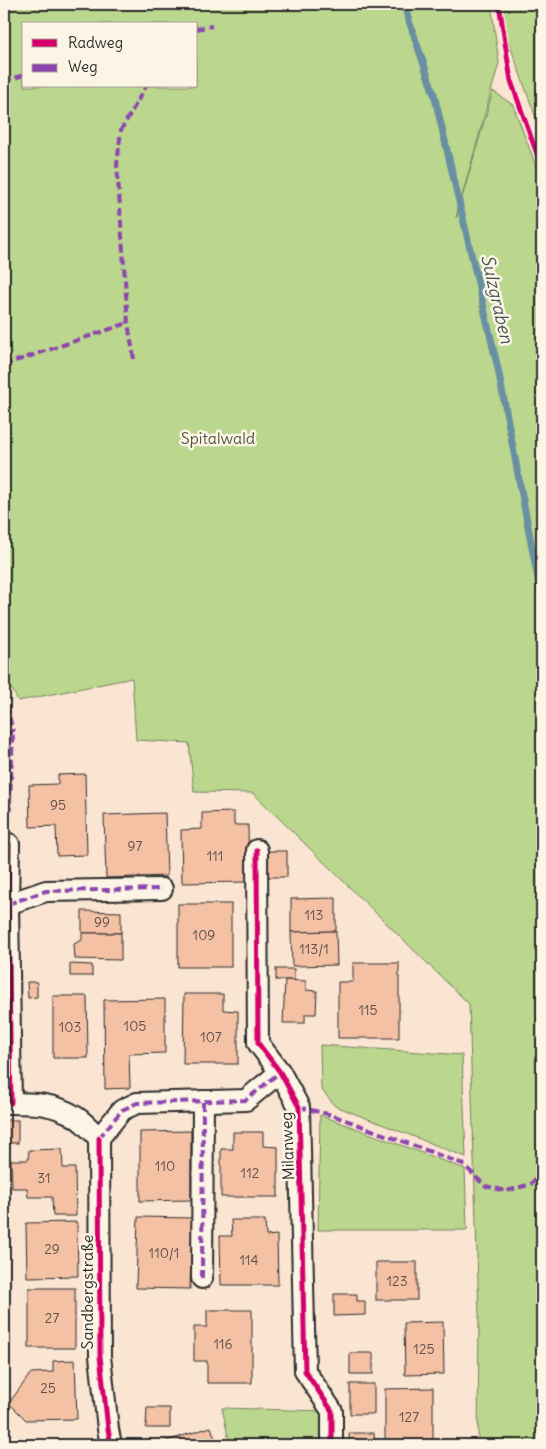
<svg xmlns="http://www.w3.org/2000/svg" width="546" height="1449" viewBox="0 0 546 1449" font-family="Delius,sans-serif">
<rect width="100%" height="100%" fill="#fae5d2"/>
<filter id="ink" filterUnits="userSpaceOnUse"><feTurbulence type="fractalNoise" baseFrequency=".02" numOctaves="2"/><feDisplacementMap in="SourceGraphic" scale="10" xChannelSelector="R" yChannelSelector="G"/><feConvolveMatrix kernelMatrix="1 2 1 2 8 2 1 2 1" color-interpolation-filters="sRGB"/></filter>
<g filter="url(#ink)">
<g fill="#bbd78e" stroke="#73815c" fill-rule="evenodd">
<path d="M4,4H397L399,10L416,4H491L499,63L456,218L493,91L513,105L535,163L542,193V1445H478L479,1315L469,1004L253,793L194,792L189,743L136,740L132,678L18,701L4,674ZM24,24H196V86H24Z"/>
<polygon points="502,4 542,4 542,135 507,37"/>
<polygon points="320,1045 462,1055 466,1157 335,1106 321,1089"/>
<polygon points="320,1115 465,1169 467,1230 318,1230"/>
<polygon points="222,1408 323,1411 325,1445 230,1445"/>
</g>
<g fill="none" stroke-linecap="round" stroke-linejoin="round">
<polyline stroke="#6890a2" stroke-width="7" points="405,9 434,94 498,369 542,600"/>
</g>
<g fill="#f4c1a5" stroke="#2b2b2b">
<polygon points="85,774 87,855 57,856 56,826 30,827 29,785 58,784 58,775"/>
<polygon points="234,812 234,825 248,825 249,882 182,883 181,830 202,829 202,813"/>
<polygon points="165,813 167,876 106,878 104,815"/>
<rect x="266" y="851" width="21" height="26"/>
<polygon points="336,898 336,931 291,932 291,899"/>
<rect x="178" y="904" width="53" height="63"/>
<polygon points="82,911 121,912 121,933 82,933"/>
<polygon points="336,931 337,965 292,966 291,932"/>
<polygon points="82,933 121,933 121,960 75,959 74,944 82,940"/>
<polygon points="353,963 399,963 399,1038 338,1038 338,982 353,982"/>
<polygon points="70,964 92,965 92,976 70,976"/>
<rect x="276" y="969" width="18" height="11"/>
<polygon points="285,980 306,981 306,990 317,991 316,1014 305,1014 305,1023 283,1023"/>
<polygon points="27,982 37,982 37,997 28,998"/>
<polygon points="184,994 223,994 223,1010 238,1011 238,1064 183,1064"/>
<polygon points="53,996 87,996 88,1058 53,1058"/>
<polygon points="165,999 165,1053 129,1054 130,1088 105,1089 104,1000"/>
<rect x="6" y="1120" width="12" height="23"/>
<polygon points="191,1131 191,1200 140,1201 140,1132"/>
<polygon points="233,1132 263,1132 263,1146 278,1147 278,1197 221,1197 221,1149 233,1149"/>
<polygon points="62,1149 63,1168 75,1168 76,1216 53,1216 52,1197 28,1197 27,1188 12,1188 11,1160 28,1160 29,1150"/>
<polygon points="138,1217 192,1218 190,1289 136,1288"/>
<polygon points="231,1220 265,1220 266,1236 277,1235 278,1285 221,1285 220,1236 232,1236"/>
<polygon points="77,1222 78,1276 27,1277 26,1223"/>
<rect x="376" y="1262" width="41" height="38"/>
<rect x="29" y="1288" width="46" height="60"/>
<polygon points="334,1294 357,1294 357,1301 365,1301 365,1315 334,1316"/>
<polygon points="207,1310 252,1310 252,1383 207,1383 207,1361 194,1361 194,1327 207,1327"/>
<polygon points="443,1322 444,1374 405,1375 404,1323"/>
<rect x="350" y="1353" width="23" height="21"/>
<polygon points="75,1360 77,1419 26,1420 9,1403 31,1373 53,1372 53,1361"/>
<rect x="350" y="1384" width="24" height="30"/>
<polygon points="433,1388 433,1445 385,1445 385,1389"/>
<polygon points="147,1408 170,1408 170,1428 146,1428"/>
<polygon points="211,1427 217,1445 161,1445 160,1443"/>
<polygon points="349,1433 374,1433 375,1445 350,1445"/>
</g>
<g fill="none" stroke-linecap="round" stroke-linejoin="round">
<defs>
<g id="street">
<polyline points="9,844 8,904 11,1103"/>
<polyline points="257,850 258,1043 280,1072 299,1107 305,1371 332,1411 332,1445"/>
<polyline points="8,904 46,891 162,889"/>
<path d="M4,1103C30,1103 52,1102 76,1117C84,1122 92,1131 99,1138"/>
<polyline points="99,1138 100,1356 108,1429 111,1445"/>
<polyline points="99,1138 122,1110 137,1103 246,1100 280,1072"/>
<polyline points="202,1278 203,1101"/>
</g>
</defs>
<use href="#street" stroke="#2b2b2b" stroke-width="24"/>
<use href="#street" stroke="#fcf5e5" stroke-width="20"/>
<g stroke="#8e44ad" stroke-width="4" stroke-dasharray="8 4" stroke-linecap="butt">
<polyline points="196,29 212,26"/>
<polyline points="4,81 24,75"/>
<polyline points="134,359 128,323 117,165 121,130 146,86"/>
<polyline points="4,365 128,323"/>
<polyline points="4,694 13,732"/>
<polyline points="4,734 13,732 8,848"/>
<polyline points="8,904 46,891 162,889"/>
<polyline points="299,1107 332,1115 463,1164 485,1186 507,1191 531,1184 542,1171"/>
<polyline points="99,1138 122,1110 137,1103 246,1100 280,1072"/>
<polyline points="202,1278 203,1101"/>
</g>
<defs>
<g id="cycleway">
<polyline points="499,4 511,81 542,168"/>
<polyline points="9,844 8,904 11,1103"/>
<polyline points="257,850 258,1043 280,1072 299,1107 305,1371 332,1411 332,1445"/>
<polyline points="99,1138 100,1356 108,1429 111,1445"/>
</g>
</defs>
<use href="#cycleway" stroke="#fcf5e5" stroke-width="8"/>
<use href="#cycleway" stroke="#d6006c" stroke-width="5"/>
</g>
</g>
<g text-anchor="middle" stroke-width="5" stroke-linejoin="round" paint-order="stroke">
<g font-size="14" fill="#5d504a">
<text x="58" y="810">95</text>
<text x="135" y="851">97</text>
<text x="215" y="861">111</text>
<text x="314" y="920">113</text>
<text x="102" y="927">99</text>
<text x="204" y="940">109</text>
<text x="314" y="954">113/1</text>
<text x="368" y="1015">115</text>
<text x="135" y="1031">105</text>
<text x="70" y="1032">103</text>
<text x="211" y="1042">107</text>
<text x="165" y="1171">110</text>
<text x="250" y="1178">112</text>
<text x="44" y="1183">31</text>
<text x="52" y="1254">29</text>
<text x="164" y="1258">110/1</text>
<text x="249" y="1265">114</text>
<text x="397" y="1286">123</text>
<text x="52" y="1323">27</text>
<text x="223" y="1349">116</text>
<text x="424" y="1354">125</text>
<text x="48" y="1393">25</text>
<text x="409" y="1422">127</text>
</g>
<g font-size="16" fill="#4f5644" stroke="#fcf5e5">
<text x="218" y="444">Spitalwald</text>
</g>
<g font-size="16" fill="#2b2b2b" stroke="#fcf5e5">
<text transform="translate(287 1146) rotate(-92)" y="6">Milanweg</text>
<text transform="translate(87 1292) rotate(-90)" y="6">Sandbergstraße</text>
</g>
<g font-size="18" font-style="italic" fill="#44555d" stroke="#fcf5e5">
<text transform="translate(497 299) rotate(77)" y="6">Sulzgraben</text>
</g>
</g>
<rect width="546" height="1449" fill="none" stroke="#fcf5e5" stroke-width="20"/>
<rect x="10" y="10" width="526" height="1429" fill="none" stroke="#2b2b2b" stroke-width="2" filter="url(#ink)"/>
<rect x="22" y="22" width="175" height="65" fill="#fcf5e5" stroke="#a8a49b"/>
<rect x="32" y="39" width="25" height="8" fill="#d6006c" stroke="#a8a49b"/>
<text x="68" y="48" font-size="15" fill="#2b2b2b">Radweg</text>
<rect x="32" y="64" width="25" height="8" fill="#8e44ad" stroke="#a8a49b"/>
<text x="68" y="72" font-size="15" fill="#2b2b2b">Weg</text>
</svg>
